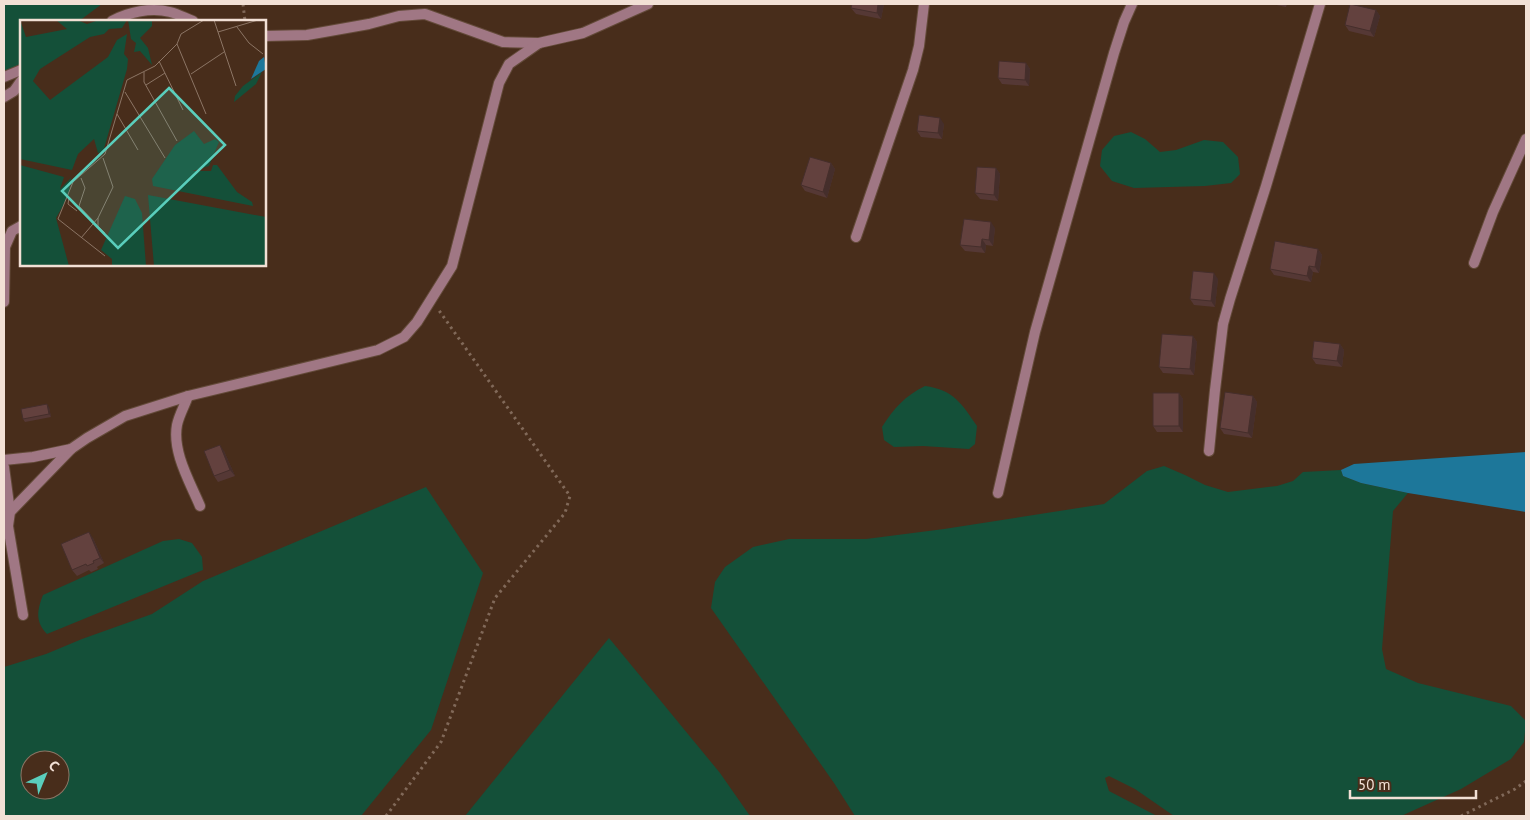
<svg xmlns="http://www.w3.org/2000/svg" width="1530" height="820" viewBox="0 0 1530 820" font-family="'PT Sans',sans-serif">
<rect width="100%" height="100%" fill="#482d1b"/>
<g fill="#145039" fill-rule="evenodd">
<polygon points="4,4 102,4 79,21 21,21 21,63 4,76"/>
<polygon points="1131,132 1145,139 1160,152 1176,150 1204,140 1223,142 1238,157 1240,174 1231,183 1205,186 1134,188 1112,181 1100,166 1102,150 1114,136"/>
<path d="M925,386C954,390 962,404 977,426L975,444L969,449L923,446L894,447L884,440L882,427C894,408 905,396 925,386Z"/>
<polygon points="1164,466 1185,475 1205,485 1228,492 1277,486 1293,481 1303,472 1341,470 1343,476 1361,483 1408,493 1393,511 1382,649 1386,669 1418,683 1511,706 1526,721 1524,742 1511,759 1461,789 1401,816 1174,816 1135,789 1109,776 1105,778 1109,791 1157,816 855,816 834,783 711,608 715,582 725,567 753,547 789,539 866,539 944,529 1104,504 1147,471"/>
<path d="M426,487L483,573L431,730L361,816H4V667L46,654L82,639L152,614L203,581ZM30,760H60V790H30Z"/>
<path d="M179,539L192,543L202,557L203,570L47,634C35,622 37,610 43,595L163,541Z"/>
<polygon points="609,638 720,773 750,816 465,816"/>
</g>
<polygon fill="#1d779a" points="1526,452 1526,512 1408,493 1361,483 1343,476 1341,470 1354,464"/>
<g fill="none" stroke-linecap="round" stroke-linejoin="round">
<defs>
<g id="lane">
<polyline points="4,97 14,91 21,81"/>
<polyline points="1474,263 1493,212 1526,139"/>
<polyline points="4,302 5,247 12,231 21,226"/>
<path d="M188,396C185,405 179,415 177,425C172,452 190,482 200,506"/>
<polyline points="4,467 10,512"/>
<polyline points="23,615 8,526 10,512 71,449"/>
</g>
<g id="street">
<path d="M112,21C129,12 151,7 170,12C178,14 185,18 193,21"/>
<polyline points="265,36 307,35 369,24 399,16 425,14 503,42 539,43 583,33 648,4"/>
<polyline points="4,77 21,70"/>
<polyline points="856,237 913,70 919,46 924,4"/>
<polyline points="1209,451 1215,390 1223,324 1230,299 1266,186 1320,4"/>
<polyline points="4,460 33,457 71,449 87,438 125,416 188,396 378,350 404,337 417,322 452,266 499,83 509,64 539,43"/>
<polyline points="998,493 1035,332 1114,53 1124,22 1132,4"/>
</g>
</defs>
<use href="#lane" stroke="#634a39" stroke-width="12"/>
<use href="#street" stroke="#634a39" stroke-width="12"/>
<g stroke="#816959" stroke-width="3" stroke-dasharray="2.5 4" stroke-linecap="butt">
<polyline points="243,4 245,21"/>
<polyline points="386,816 441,742 495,598 565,513 570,496 438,309"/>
<polyline points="1461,816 1515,789 1526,781"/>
</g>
<use href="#lane" stroke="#a07784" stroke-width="10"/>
<use href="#street" stroke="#a07784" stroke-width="10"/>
</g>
<g fill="#553835">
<polygon points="852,4 884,4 881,19 856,14 851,8"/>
<polygon points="1272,4 1287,4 1286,7"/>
<polygon points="1376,10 1380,16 1374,37 1349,31 1345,25"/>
<polygon points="1026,63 1030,69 1029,86 1002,84 998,78"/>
<polygon points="944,124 942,139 921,137 917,131"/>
<polygon points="831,163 835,169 827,198 805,191 801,185"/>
<polygon points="996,168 1000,174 998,201 980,199 975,193"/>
<polygon points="995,228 993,246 986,245 985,253 965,251 960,245"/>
<polygon points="1318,249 1322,255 1319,273 1313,272 1311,282 1274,275 1270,269"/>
<polygon points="1218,279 1215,307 1194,305 1190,299"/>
<polygon points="1193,336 1197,342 1194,375 1163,373 1159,367"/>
<polygon points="1340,344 1344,350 1342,367 1316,364 1312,358"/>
<polygon points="1179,393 1183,399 1183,432 1157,432 1153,426"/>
<polygon points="1253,396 1257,402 1252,438 1224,434 1220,428"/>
<polygon points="49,407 51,417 25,422 23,419"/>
<polygon points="224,451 235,476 218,482 214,476"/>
<polygon points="93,538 104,563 97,567 98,569 91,572 89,570 77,576 72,570"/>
</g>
<g fill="#452e2b">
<polygon points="878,4 884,4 881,19 877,13"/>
<polygon points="1376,10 1380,16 1374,37 1370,31"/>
<polygon points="1026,63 1030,69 1029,86 1025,80"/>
<polygon points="940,118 944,124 942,139 938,133"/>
<polygon points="831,163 835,169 827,198 823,192"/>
<polygon points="996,168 1000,174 998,201 994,195"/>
<polygon points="991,222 995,228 993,246 989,240"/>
<polygon points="982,239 986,245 985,253 981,247"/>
<polygon points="1318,249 1322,255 1319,273 1315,267"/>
<polygon points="1309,266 1313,272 1311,282 1307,276"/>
<polygon points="1214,273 1218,279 1215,307 1211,301"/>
<polygon points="1193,336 1197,342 1194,375 1190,369"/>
<polygon points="1340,344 1344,350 1342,367 1337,361"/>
<polygon points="1179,393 1183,399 1183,432 1179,426"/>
<polygon points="1253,396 1257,402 1252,438 1248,433"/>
<polygon points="47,404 49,407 51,417 49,414"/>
<polygon points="220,445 224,451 235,476 230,470"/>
<polygon points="89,532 93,538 104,563 100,558"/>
</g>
<g fill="#63413e" stroke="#452e2b">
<polygon points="852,4 878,4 877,13 851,8"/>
<polygon points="1350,4 1376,10 1370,31 1345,25"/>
<polygon points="999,61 1026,63 1025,80 998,78"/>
<polygon points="919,115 940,118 938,133 917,131"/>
<polygon points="810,157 831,163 823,192 801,185"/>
<polygon points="977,167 996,168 994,195 975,193"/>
<polygon points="964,219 991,222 989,240 982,239 981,247 960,245"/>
<polygon points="1275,241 1318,249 1315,267 1309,266 1307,276 1270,269"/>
<polygon points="1193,271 1214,273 1211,301 1190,299"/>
<polygon points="1162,334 1193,336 1190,369 1159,367"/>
<polygon points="1314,341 1340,344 1337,361 1312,358"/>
<polygon points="1225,392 1253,396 1248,433 1220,428"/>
<rect x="1153" y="393" width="26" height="33"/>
<polygon points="47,404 49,414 23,419 21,409"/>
<polygon points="220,445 230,470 214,476 204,451"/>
<polygon points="89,532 100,558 93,561 94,563 87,566 86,564 72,570 61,544"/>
</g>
<g transform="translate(20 20)">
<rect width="246" height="246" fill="#482d1b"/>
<path d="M0,0L6,17L47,9L36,0H57L67,4L79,0H107L102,8L89,9L84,14L70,17L20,49L13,61L30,80L88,37L97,20L107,14L104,34L108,39L107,49L83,132L78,133L74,119L58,134L52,150L0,139ZM108,0H132V6L120,18L128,28L132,45L120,31L114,32L116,23L111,19ZM242,52L236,64L214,82L215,76L223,66ZM174,111L184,124L195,119L199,122L189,146L172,151H191L193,145H197L217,172L232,182L233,186L133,166L132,159L155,125ZM0,145L44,157L40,169L51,158L48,177L36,198L49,246H0ZM128,175L246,197V246H134ZM105,176L115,179L122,193L126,246H92V239L81,230Z" fill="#145039"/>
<path d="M244,37L246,49L231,59L239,41Z" fill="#1d779a"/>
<path fill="none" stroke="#8c7565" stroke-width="1" d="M184,0L161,14L157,24L186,94M194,0L216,66M217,7L229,23L243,34M198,12L238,0M139,41L163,90M124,52V62L157,121M171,54L204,32M126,65L145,53M105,72L145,138M97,94L118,130M61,158L65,168L59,186L78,206M49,178L48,184L57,191M78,198V206L85,213M61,218L78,198L93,167L83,138M85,236L38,199L53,162L85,134L107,60L135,46L157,24"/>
<path fill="#5acebc" fill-opacity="0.15" stroke="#5acebc" stroke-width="2.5" d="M149,68L205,125L98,228L42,171Z"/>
<rect width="246" height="246" fill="none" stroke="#f2e0d5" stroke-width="2.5"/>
</g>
<rect width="1530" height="820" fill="none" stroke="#f2e0d5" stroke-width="10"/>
<g transform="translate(45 775) rotate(44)"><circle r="24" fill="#482d1b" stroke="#8c7565"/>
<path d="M0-4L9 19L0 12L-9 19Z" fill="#5acebc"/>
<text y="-8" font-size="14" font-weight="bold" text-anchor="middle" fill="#f2e0d5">С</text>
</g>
<path d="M1350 790v8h126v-8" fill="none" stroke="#f2e0d5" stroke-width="2.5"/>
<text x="1358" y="790" font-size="15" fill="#f2e0d5" stroke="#482d1b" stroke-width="4" paint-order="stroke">50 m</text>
</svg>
